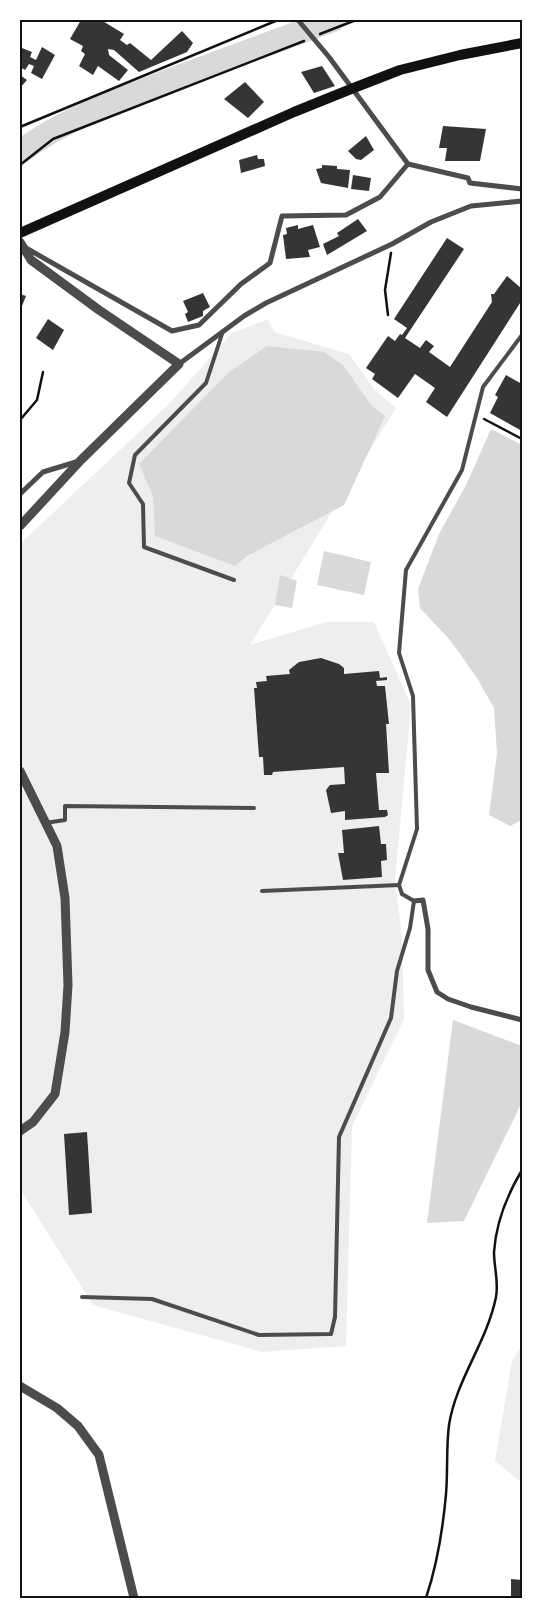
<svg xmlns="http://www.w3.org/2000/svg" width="542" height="1618" viewBox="0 0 542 1618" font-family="'Alegreya Sans',sans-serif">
<rect width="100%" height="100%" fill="#fff"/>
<g fill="#eee">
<polygon points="268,319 274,332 349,354 375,390 396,408 250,645 326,622 374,622 411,705 395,880 402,937 404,1019 352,1126 346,1346 262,1352 93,1305 20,1189 20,544 169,404 232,333"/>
<polygon points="522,1346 522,1483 495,1461 512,1361"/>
</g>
<g fill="#d9d9d9">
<polygon points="267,346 324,352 343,365 371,405 385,416 344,505 247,556 235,566 155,536 153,496 139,464 229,372"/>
<polygon points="491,429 522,445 522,820 510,826 489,815 497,753 494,708 477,678 450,640 420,608 418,589 439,534 466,485"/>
<polygon points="324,551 371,562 364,595 317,585"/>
<polygon points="280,575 297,581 292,608 275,605"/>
<polygon points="453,1020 522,1046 522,1102 464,1221 427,1223"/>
</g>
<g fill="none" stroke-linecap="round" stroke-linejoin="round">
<path stroke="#d9d9d9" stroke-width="24" d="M20,152C67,117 124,98 179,77C230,58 282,39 333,20"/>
</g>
<g fill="#353535">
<polygon points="81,20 101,20 124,34 120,40 127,45 130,43 151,60 182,31 193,43 187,52 139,72 114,50 108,49 109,55 128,70 119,81 98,66 93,75 79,66 85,54 81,51 83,46 70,39"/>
<polygon points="42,47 55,55 42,79 31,73 34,66 29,64 25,70 20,67 22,48 32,52 30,57 36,60"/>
<polygon points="322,66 335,86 314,93 301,72"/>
<polygon points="20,75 27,80 20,88"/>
<polygon points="245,82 264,102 248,118 224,99"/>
<polygon points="443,126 486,129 480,161 445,161 447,148 439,148"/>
<polygon points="366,136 374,150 361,160 356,159 348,151"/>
<polygon points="257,155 258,159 264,159 265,166 241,173 239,160"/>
<polygon points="322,165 337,166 337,169 350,170 348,188 321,183 316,169 322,168"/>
<polygon points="353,175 371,178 369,191 351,189"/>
<polygon points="358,219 367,231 327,255 323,244 339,236 337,233"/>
<polygon points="298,225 298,229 313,225 320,247 308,250 310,257 286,259 283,235 287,234 286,228"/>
<polygon points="447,238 464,249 405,338 420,348 426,340 434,346 429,352 450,367 492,302 491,294 494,294 507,276 522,289 522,300 447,417 426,402 435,388 415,374 398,398 372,379 375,374 366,368 388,336 395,341 400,334 402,335 407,328 394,319"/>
<polygon points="203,293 210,307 203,311 203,316 188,322 185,314 188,312 183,301"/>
<polygon points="20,294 26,296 20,311"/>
<polygon points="48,319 64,330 53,350 36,338"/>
<polygon points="506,375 522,384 522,431 490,413 498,397 495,395"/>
<polygon points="321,658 339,664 344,668 344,674 379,671 380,678 387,677 387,680 376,681 377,686 385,686 389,724 386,724 389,773 376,773 379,810 387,810 388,815 385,817 345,820 345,811 331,813 326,790 330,785 345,784 344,767 273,772 272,775 264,775 263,757 259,757 254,688 257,688 256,682 267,681 266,676 290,674 289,670 299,662"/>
<polygon points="379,826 381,844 386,844 387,860 381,861 382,877 343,880 338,853 344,853 342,830"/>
<polygon points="87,1132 92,1213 69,1215 64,1134"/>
<polygon points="511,1579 522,1580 522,1598 511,1598"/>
</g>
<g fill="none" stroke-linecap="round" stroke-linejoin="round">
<g stroke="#111" stroke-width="2.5">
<polyline points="320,34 356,20"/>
<polyline points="20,127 278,20"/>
<polyline points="20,165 53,139 304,41"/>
<polyline points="388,315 385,290 391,253"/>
<polyline points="484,419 522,439"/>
<polyline points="20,420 37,400 43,372"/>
<path d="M426,1598C437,1565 443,1528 446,1494C448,1471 446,1448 449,1425C456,1380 487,1342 496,1297C499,1282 494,1268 494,1252C496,1223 507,1195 522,1170"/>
</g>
<g stroke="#4c4c4c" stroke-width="4">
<polyline points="223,331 206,383 135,455 129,483 143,504 144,547 234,580"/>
<polyline points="45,823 65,820 65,806 254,808"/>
<polyline points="262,891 399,885"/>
<polyline points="82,1297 152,1299 259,1335 331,1334 335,1317 339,1137 391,1018 397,971 410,928 414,901 402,894 399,885 417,829 413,696 399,653 406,570 462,470 483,387 522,335"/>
</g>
<g stroke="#4c4c4c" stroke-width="5">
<polyline points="298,20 329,57 408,164 468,178 470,183 522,189"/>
<polyline points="26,248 172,331 199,325 241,284 270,263 282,216 346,215 380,197 408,164"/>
<polyline points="179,364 244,316 266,303 392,244 431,222 471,206 522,201"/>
<polyline points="20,494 43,472 76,462"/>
<polyline points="414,901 423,900 428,929 428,970 437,992 448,999 471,1007 522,1020"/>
</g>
<g stroke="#4c4c4c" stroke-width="9">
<polyline points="20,242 31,260 99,310 179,364 81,460 20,526"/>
<polyline points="20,771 57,846 65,898 68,985 65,1032 55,1094 33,1122 20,1131"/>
<polyline points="20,1386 57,1408 78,1426 99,1455 134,1598"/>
</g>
<polyline stroke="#111" stroke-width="10" points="20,233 294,112 351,89 400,70 460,55 522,43"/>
</g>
<rect width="542" height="1618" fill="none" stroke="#ffffff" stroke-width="42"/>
<rect x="21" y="21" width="500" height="1576" fill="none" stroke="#111" stroke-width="2"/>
</svg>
